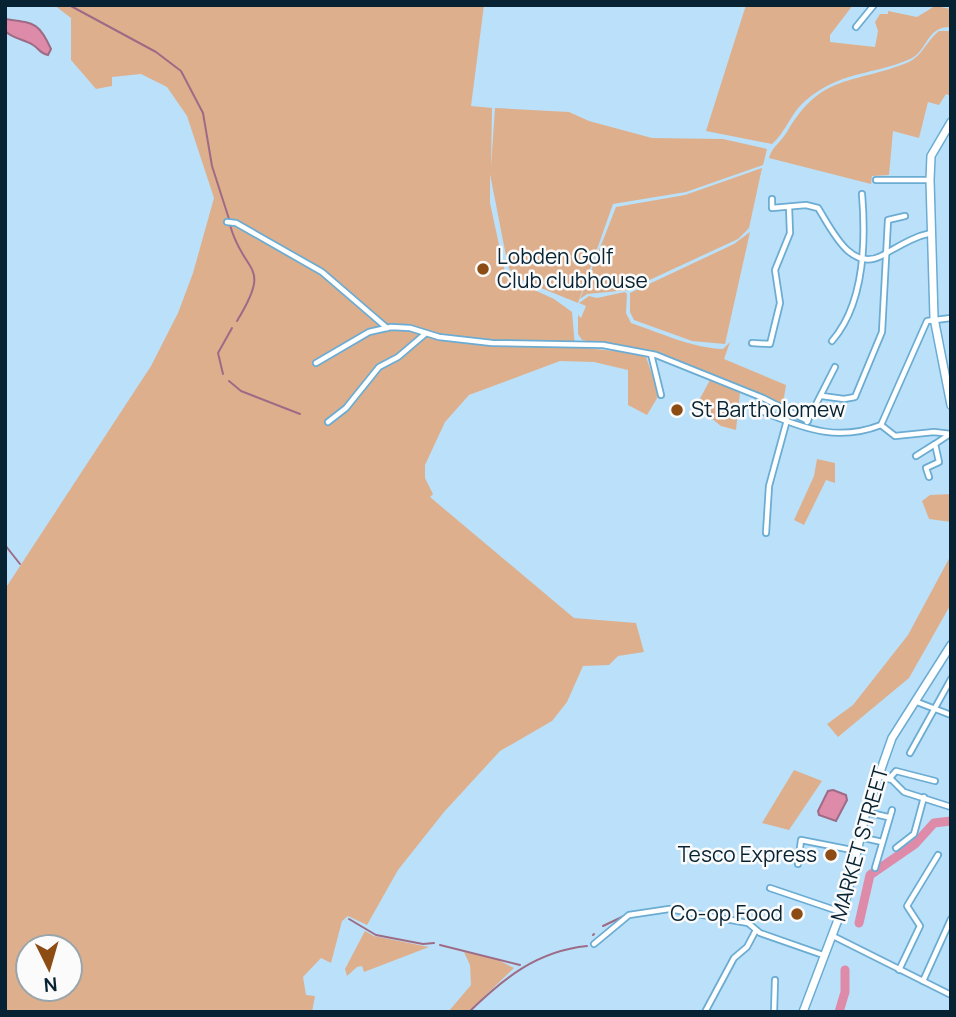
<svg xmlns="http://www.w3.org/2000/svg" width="956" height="1017" viewBox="0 0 956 1017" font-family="Manrope,sans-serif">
<rect width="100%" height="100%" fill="#bae1f9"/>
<g fill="#deaf8d" fill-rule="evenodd">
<path d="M54,5H484L471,106L492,108L491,167L495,108L569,112L589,121L652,138L723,139L767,149L763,165L686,192L613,204L578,303L514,277L508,266L490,174V203L506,277L554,299L572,312L575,347L645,354L659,395L647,415L628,405V370L594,362L560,361L469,395L445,422L425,465V478L433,494L430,497L574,618L636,623L644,652L618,656L609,665L583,666L567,702L552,721L500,751L444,812L398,870L367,925L348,916L342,921L331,963L321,958L303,977L306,995L315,996L312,1012H5V589L151,366L178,313L193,273L214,198L187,116L167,87L141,74L112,77V86L96,89L71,60V18ZM28,947H70V989H28Z"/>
<path d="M746,5H853L830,35V42L875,47L878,31L875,22L880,14H888V11L917,17L935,6L951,9V27C926,26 928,51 910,59C871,76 842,70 805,101C790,114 786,132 772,144L706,131Z"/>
<path d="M939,31H951V96L946,94L939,105L928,102L919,138L893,131L889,175L872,176L871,184L769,158C772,147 780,143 787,132C822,72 853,85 909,62C922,56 928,39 939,31Z"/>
<polygon points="762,168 749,228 738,239 628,290 587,294 580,299 616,207 685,195"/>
<polygon points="750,232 725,344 692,341 634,320 630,312 630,293 734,244"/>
<path d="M625,292L627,294L626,313L631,323C661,333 692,348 723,349L730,342L724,359L786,385L783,404L658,354L582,340L578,334V315L581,318L586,306L579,303L589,296L597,298Z"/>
<polygon points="710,380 740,392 736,430 721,426 696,406"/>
<polygon points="817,459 835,463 835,483 826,480 804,525 794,520 814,476"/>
<polygon points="951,494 951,522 929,519 922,501 930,495"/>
<polygon points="951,555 951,604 909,678 838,737 827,724 853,705 908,635"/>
<polygon points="794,770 822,781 789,830 762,823"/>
<polygon points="365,931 374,936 429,947 364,972 362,966 357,967 347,976 345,969"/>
<polygon points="464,952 498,960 514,968 468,1012 448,1012 471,985 470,965"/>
</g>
<g fill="#de8aa9" stroke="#9e6b86" stroke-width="2">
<path d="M5,19C34,23 39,22 51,49L48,55C39,53 40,49 33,45C24,39 13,39 5,31Z"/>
<polygon points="833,790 846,795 847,800 836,821 819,815 818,811 828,791"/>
</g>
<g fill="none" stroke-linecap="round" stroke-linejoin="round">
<g stroke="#9e6b86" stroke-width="2">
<polyline points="69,5 156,52 181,71 203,113 212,166 229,219"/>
<path d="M230,225C244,276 273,262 237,321"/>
<polyline points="223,374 218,353 232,328"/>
<polyline points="229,381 241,391 300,414"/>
<polyline points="5,545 20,564"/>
<polyline points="631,917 650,913"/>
<polyline points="349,919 376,935 423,944 434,943"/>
<polyline points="603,926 624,916"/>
<polyline points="593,935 594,934"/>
<polyline points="440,945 520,965"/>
<path d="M469,1012C504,978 537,951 587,946"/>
</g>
<g stroke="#de8aa9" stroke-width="9">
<polyline points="859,923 870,875 915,844 934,823 951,821"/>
<polyline points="839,1012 845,992 845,970"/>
</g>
<defs>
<g id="minor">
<polyline points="856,27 874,5"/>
<polyline points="876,180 930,180"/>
<path d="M772,199V208L806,205L818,208C831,228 850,272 881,256C898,247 912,237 931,233"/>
<polyline points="227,222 236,223 322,272 387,328"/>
<path d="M832,341C865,303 866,242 862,194"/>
<polyline points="752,343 770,344 780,303 775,270 790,233 789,207"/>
<polyline points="651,354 661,395"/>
<polyline points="316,363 369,332 391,327 410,328 439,337 492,343 603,345 656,355 763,398 808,421"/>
<polyline points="822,396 844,399 855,397 882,332 888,220 905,216"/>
<path d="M753,408C799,425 832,444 881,425"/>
<polyline points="328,422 346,408 379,367 398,357 425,334"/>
<polyline points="807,422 835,367"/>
<polyline points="881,425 927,321 951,318"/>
<polyline points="881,425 895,436 934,432 951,434"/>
<polyline points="916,456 935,444"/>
<polyline points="929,477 926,468 939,462 935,444 950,434"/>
<polyline points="766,533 769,486 787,420"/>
<polyline points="917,702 951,715"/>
<polyline points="910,753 951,679"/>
<polyline points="880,776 892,780 904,792 951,807"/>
<polyline points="889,779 896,771 935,781"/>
<polyline points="866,812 888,817"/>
<polyline points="860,837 882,842"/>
<polyline points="896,848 914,834 924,797"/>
<polyline points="798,864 801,840 857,851"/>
<polyline points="875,868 892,810"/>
<polyline points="770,888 841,912"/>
<polyline points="833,936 951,995"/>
<polyline points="594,944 629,915 669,909 748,923 760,933 823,955"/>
<polyline points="899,970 920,926 907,906 938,855"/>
<polyline points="923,981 951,919"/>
<polyline points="705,1012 734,958 747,947 756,930"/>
<polyline points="774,1012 775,980"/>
</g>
<g id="primary">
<polyline points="951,122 931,156 930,180 934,318 951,405"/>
<polyline points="803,1012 847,896 866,812 892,738 951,645"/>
</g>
</defs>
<use href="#minor" stroke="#6bacd3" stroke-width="8"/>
<use href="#primary" stroke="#6bacd3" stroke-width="10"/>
<use href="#minor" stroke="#fff" stroke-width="4.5"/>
<use href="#primary" stroke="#fff" stroke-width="7"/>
</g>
<g fill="#8c4c14" stroke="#fbfbfb" stroke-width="2.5">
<circle cx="483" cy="269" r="7"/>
<circle cx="677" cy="410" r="7"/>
<circle cx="831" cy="855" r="7"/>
<circle cx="797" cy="914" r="7"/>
</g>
<g text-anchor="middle" stroke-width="5" stroke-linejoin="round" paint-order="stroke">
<g font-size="21" fill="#072333" stroke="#fbfbfb" text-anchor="start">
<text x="497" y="264">Lobden Golf<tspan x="497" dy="24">Club clubhouse</tspan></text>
<text x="691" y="417">St Bartholomew</text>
<text x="817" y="862" text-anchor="end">Tesco Express</text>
<text x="783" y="921" text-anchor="end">Co-op Food</text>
</g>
<g font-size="21" fill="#072333" stroke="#fbfbfb">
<text transform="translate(860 844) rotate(-74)" y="7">MARKET STREET</text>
</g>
</g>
<rect width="956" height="1017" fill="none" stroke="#072333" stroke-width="14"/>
<g transform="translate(49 968) rotate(175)"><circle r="33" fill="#fbfbfb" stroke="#99a5ab" stroke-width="2"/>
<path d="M0-5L12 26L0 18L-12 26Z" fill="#8c4c14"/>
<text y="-10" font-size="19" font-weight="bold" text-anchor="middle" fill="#072333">N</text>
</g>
</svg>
